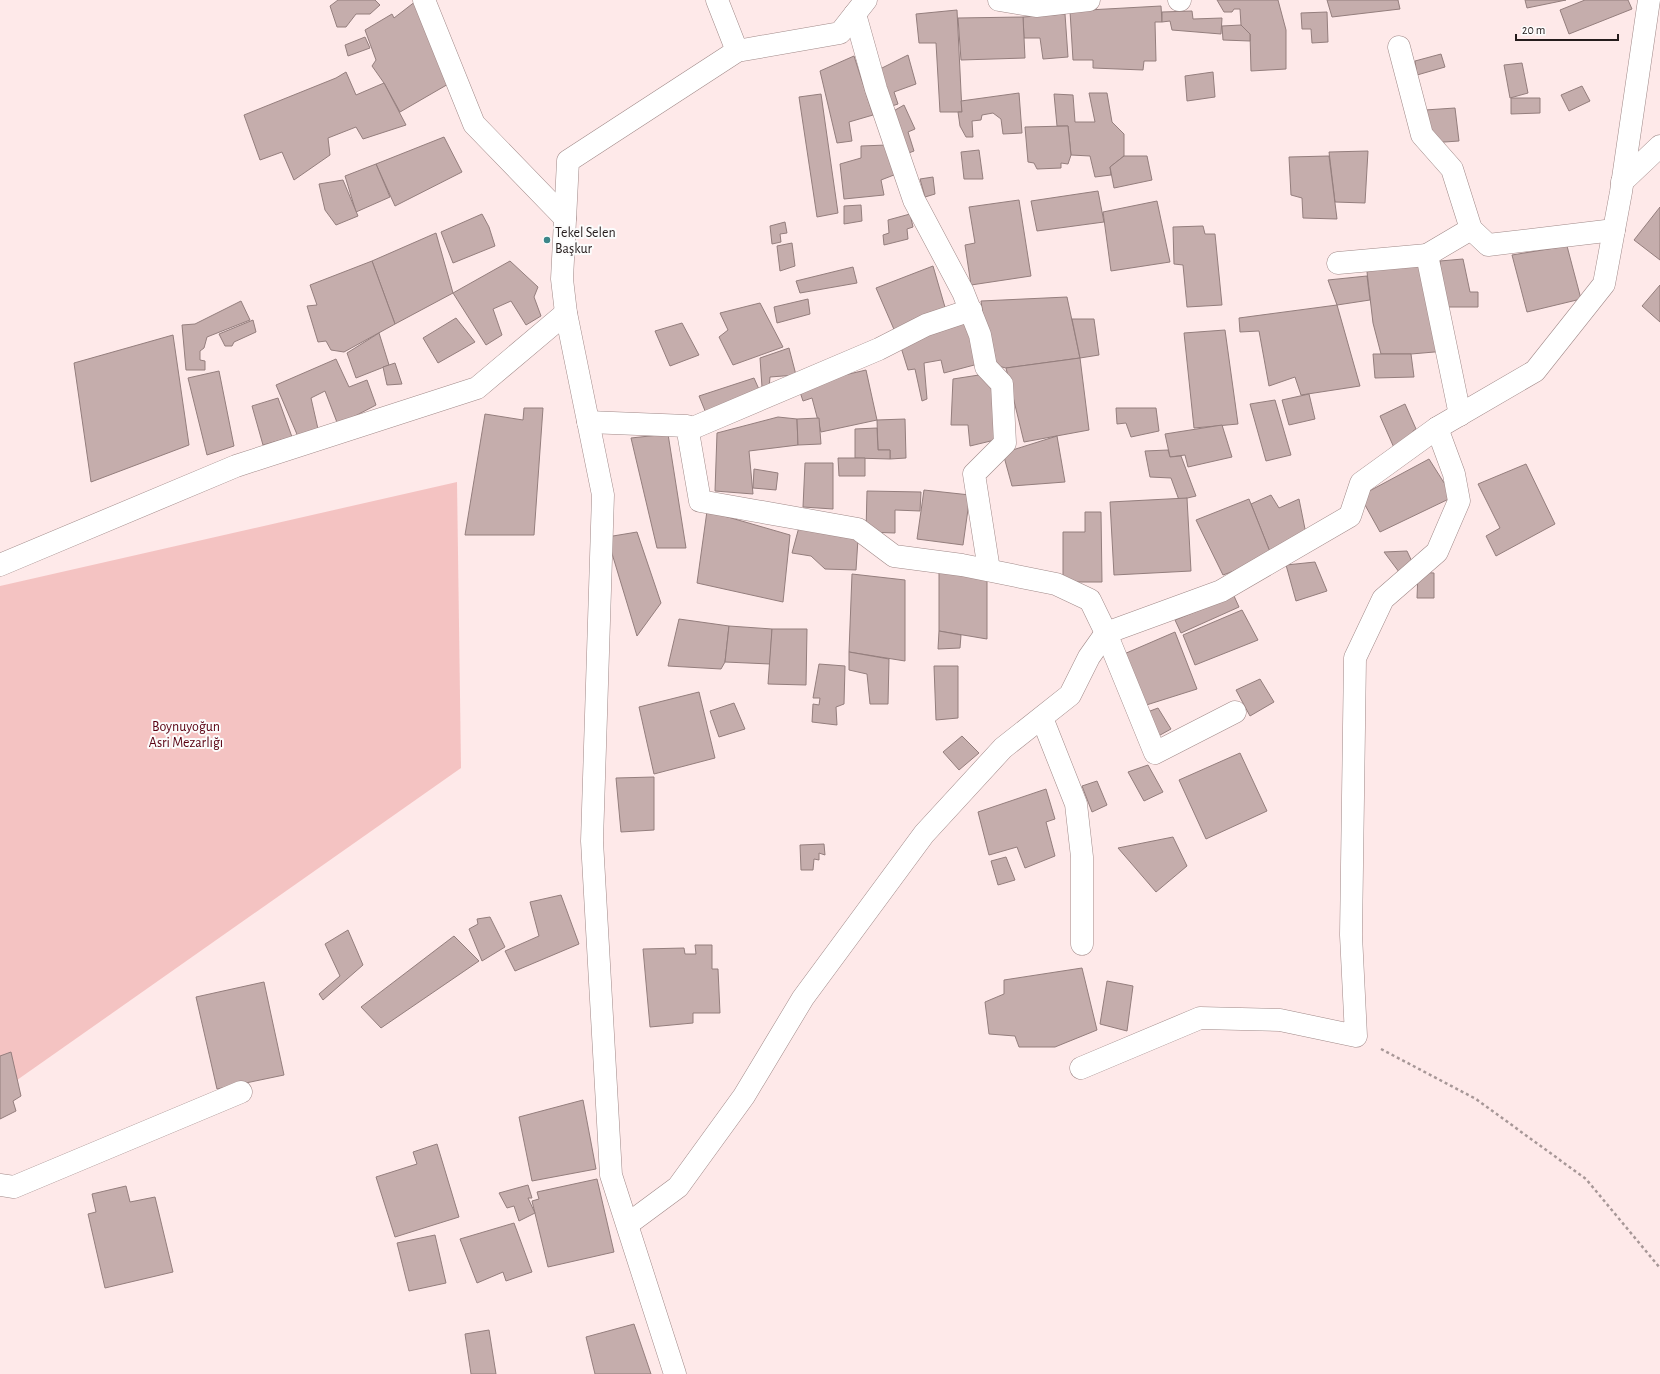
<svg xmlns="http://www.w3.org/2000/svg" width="1660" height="1374" viewBox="0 0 1660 1374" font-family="'Alegreya Sans',sans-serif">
<rect width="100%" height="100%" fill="#fee9e9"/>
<polygon fill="#f4c3c2" points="457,482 461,768 0,1092 0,586"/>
<g fill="#c5adac" stroke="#947e7d">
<polygon points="338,0 375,0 380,5 370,14 356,14 346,27 337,27 330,6"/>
<polygon points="1217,0 1278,0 1286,30 1286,69 1251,71 1250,34 1241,25 1240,9 1234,9 1232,12 1224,12"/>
<polygon points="1327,0 1398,0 1400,9 1332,17"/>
<polygon points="1525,0 1566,0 1527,8"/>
<polygon points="1585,0 1628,0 1632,9 1569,34 1560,10"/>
<polygon points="416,1 450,83 400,112 384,83 372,66 376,60 365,30 392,14 394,18"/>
<polygon points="1161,6 1162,22 1155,22 1156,61 1144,61 1143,70 1093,68 1093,60 1073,60 1070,11"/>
<polygon points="957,10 962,112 940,112 936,43 919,43 916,14"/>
<polygon points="1192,11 1193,19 1222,18 1221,34 1172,30 1170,21 1162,22 1162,12"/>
<polygon points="1327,12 1328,42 1312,43 1311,29 1302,29 1301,13"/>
<polygon points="1065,14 1068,57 1043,59 1040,38 1024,38 1023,17"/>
<polygon points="1023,17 1025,58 961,60 958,18"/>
<polygon points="1241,25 1250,34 1250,41 1223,40 1222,26"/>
<polygon points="365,37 370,48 348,56 345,45"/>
<polygon points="1441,54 1445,67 1417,75 1415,61"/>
<polygon points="908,55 916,84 894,92 898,104 892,106 880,69"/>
<polygon points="854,56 873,115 849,122 852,141 837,143 820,71"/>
<polygon points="1522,63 1528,93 1510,98 1504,65"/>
<polygon points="346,72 356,95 384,83 406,125 363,139 356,127 328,138 330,155 294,180 282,152 260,160 244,115 336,78"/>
<polygon points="1213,72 1215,97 1187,101 1185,76"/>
<polygon points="1582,86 1590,101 1569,111 1561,95"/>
<polygon points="1019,93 1022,133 1003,134 1001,119 993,113 982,115 981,120 972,121 973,137 966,137 960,126 958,112 962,112 961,101"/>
<polygon points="1089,93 1107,93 1112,122 1124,134 1124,156 1110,167 1111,175 1095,177 1090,156 1071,155 1068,126 1057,126 1054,94 1073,95 1075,122 1095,122"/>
<polygon points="821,94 838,213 817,217 799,97"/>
<polygon points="1511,98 1540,98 1540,113 1511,114"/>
<polygon points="904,105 915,129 908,132 914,151 906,154 890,113"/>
<polygon points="1455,108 1459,141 1430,143 1425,110"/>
<polygon points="1068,126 1071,155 1068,164 1061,163 1061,168 1037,169 1034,163 1028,162 1025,127"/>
<polygon points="444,137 462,172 395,206 376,164"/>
<polygon points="887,145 899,173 881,180 884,195 844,199 840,164 861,158 861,146"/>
<polygon points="979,150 983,179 964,179 961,152"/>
<polygon points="1368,151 1365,203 1335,202 1329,152"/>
<polygon points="1124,156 1147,156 1152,180 1114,188 1110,167"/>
<polygon points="1329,156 1337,219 1303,218 1302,198 1291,195 1289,157"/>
<polygon points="376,164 390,197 356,212 345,176"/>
<polygon points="933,177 935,194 925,197 920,179"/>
<polygon points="343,180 358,216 336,225 325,210 319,184"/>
<polygon points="1098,191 1104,222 1037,231 1031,201"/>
<polygon points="1019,200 1031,276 971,285 965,245 975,243 969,207"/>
<polygon points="1157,201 1170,262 1111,271 1103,212"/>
<polygon points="861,205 862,221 844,224 844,206"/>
<polygon points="1660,207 1660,260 1634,240"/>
<polygon points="482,214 489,227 495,246 453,263 441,232"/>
<polygon points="910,214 913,227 907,229 908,239 884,245 883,235 889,233 888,220"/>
<polygon points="785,222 787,233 780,234 781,242 772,244 770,226"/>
<polygon points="1203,226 1205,234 1215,234 1222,305 1187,307 1183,265 1174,264 1173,227"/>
<polygon points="436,233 453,293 395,324 372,261"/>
<polygon points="792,243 795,266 780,271 777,246"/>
<polygon points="1567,246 1581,299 1527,312 1512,255"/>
<polygon points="1427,255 1446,351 1411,354 1381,354 1373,323 1367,272"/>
<polygon points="1463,259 1470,292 1478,292 1478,307 1444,307 1440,261"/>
<polygon points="372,261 395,324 344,352 331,350 326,341 318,342 307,306 317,305 310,285"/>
<polygon points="510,261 538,287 534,297 541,316 526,325 511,301 493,309 502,335 486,345 453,293"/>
<polygon points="933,266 947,314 896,334 876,288"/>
<polygon points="853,267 857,283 800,293 796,281"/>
<polygon points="1367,276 1370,300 1337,305 1328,280"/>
<polygon points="1660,285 1660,322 1642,306"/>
<polygon points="1067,297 1080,358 1006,368 990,364 981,301"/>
<polygon points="808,299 810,314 777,323 774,307"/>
<polygon points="241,301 250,320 207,337 204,348 200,351 200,360 205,361 205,370 186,370 182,325 195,324"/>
<polygon points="760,303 783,347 733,365 719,337 728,330 720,313"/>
<polygon points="1337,305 1360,386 1301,395 1295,377 1269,386 1259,331 1240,332 1239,318"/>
<polygon points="456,318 475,342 438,363 423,338"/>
<polygon points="968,318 978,364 944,373 941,360 924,363 927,399 922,401 915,369 908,370 899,341"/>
<polygon points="1072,319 1094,319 1099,355 1080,358"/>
<polygon points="253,320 256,332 234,342 232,346 225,346 219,334"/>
<polygon points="682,323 699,355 670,366 655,331"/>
<polygon points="1225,330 1238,424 1194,428 1184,333"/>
<polygon points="379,333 389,365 356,378 347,353"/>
<polygon points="173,335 189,445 91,482 74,363"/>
<polygon points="789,348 796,375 770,377 769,388 762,387 760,358"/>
<polygon points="1373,354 1411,354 1414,377 1375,378"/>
<polygon points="1080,358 1089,430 1024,442 1006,368"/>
<polygon points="336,359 349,387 367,380 376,405 338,425 325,391 311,398 318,429 299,439 276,385"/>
<polygon points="395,363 402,384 387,385 383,367"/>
<polygon points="866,370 877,420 821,432 812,398 803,401 798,386"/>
<polygon points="219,371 234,446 207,455 188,378"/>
<polygon points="992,373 999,439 970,446 968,425 951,425 953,379"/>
<polygon points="754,378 761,394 708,418 699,396"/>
<polygon points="1309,394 1315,419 1289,425 1282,400"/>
<polygon points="278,398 292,437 263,445 252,406"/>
<polygon points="1275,400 1291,455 1266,461 1250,404"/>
<polygon points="1405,404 1416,429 1413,431 1414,442 1395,450 1380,416"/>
<polygon points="524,408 543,408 534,535 465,535 485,414 523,420"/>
<polygon points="1116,408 1156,408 1159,431 1131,437 1126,423 1117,424"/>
<polygon points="778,417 797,419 798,445 749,451 753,494 715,491 717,433"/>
<polygon points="819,418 821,444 798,445 797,419"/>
<polygon points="905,419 906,458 890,459 890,450 878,450 877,420"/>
<polygon points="1222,425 1232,457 1188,467 1185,455 1170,457 1165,434"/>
<polygon points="877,428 878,450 890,450 890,459 855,458 855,429"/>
<polygon points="668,434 686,548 657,548 631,438"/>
<polygon points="1057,436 1065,482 1012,486 1003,453"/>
<polygon points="1168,450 1170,457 1181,456 1196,496 1179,500 1171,478 1150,477 1145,451"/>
<polygon points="838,458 865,458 865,476 839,476"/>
<polygon points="1429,459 1453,497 1380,532 1360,496"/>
<polygon points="805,463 833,463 833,509 803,507"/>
<polygon points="1526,464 1555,524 1496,556 1486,536 1500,528 1478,484"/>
<polygon points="754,469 778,473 776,490 753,488"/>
<polygon points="924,490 970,495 963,545 917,539"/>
<polygon points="867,491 921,492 920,511 895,510 895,533 866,532"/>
<polygon points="1271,495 1279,508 1299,499 1306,534 1272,557 1251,504"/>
<polygon points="1187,498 1191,571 1114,575 1110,502"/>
<polygon points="1249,499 1272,557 1223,575 1196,520"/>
<polygon points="707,511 790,535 783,602 697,583"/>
<polygon points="1085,512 1101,512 1102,582 1063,582 1063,532 1085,532"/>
<polygon points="799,527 858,539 856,570 825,569 811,556 792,553"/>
<polygon points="637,532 661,603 637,636 607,537"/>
<polygon points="1407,551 1415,568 1402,576 1384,552"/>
<polygon points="1315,562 1327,591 1296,601 1286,565"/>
<polygon points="939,571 987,576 987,639 939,631"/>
<polygon points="1418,572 1434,573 1434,598 1417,598"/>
<polygon points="852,574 905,580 905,661 849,652"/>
<polygon points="1234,596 1239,607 1181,633 1175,620"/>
<polygon points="1242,610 1258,640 1195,665 1183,635"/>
<polygon points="679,619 729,626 725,662 721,669 668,666"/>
<polygon points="729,626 772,629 770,664 725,662"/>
<polygon points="772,629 807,629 806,685 768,684"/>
<polygon points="939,631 961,635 960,648 938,649"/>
<polygon points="1175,632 1197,689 1140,707 1124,654"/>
<polygon points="849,652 889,659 888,704 870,704 867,674 849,670"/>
<polygon points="819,664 845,666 844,704 836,707 837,725 812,722 813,704 819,705 820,698 813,698"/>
<polygon points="934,666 958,666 958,718 936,720"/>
<polygon points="1260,679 1274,702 1250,716 1236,690"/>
<polygon points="699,692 715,758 654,774 639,707"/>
<polygon points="734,703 745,729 719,737 710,711"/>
<polygon points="1158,708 1171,729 1153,739 1142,714"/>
<polygon points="962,736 979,753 959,770 943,752"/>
<polygon points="1240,753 1267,811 1206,839 1179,780"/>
<polygon points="1148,765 1163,792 1144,801 1128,772"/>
<polygon points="654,777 654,830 621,832 616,778"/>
<polygon points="1097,781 1107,805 1092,812 1082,786"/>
<polygon points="1046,789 1055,819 1046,822 1055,856 1025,868 1017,847 989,855 978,812"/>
<polygon points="1173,837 1187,866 1156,892 1118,848"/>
<polygon points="824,844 825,855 819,853 819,860 814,859 813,870 801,870 800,845"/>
<polygon points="1006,857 1015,880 998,885 991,861"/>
<polygon points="561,895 579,944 515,971 505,951 539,936 530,902"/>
<polygon points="490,917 505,947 482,961 469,929 478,924 477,919"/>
<polygon points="348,930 363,965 323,1000 319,994 340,976 325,944"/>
<polygon points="454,936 479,961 381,1028 361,1007"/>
<polygon points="695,945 712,945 712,969 718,969 720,1013 693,1013 693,1023 650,1027 643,949 684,948 685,954 696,954"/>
<polygon points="1082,968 1097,1030 1055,1047 1019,1047 1015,1036 989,1034 985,1002 1004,994 1004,980"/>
<polygon points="1107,981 1133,986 1127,1031 1100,1024"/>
<polygon points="264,982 284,1075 217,1089 196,997"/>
<polygon points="11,1052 21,1096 13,1101 16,1111 0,1119 0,1056"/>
<polygon points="583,1100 596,1169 532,1181 519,1117"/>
<polygon points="437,1144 459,1217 395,1237 376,1177 417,1164 413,1152"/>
<polygon points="597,1179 614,1252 548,1267 532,1201 539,1199 537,1192"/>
<polygon points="528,1185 532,1198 528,1198 535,1213 519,1221 514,1206 507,1208 499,1193"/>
<polygon points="126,1186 130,1202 155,1197 173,1272 105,1288 88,1214 96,1212 92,1194"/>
<polygon points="514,1223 532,1272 506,1281 503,1272 477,1283 460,1239"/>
<polygon points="435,1235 446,1283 409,1291 397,1243"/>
<polygon points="634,1324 651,1374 595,1374 586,1337"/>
<polygon points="489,1330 496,1374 471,1374 465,1334"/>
</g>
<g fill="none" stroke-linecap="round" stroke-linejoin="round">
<defs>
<g id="minor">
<polyline points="717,0 737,51"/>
<polyline points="855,14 876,89 914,200 963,292 980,335 986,367 1002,384 1005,443 974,474 989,570"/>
<polyline points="1399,47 1422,135 1452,169 1471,229 1427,255 1460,415"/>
<polyline points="1622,182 1660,146"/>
<polyline points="1471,229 1488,245 1614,230"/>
<polyline points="1338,263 1427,255"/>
<polyline points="588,422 687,426 700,501 858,529 894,556 962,565 1056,584 1090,600 1106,633 1155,753 1235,712"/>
<polyline points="688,430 879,349 926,325 971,310"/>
<polyline points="1042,718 1076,804 1082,857 1082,944"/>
<polyline points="1081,1068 1200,1018 1280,1020 1356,1036 1351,935 1355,658 1383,599 1437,552 1459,501 1454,474 1437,428"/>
<polyline points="0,1185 14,1187 241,1092"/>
<polyline points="628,1224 678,1187 744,1096 803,998 924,834 1003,748 1070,695 1089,657 1106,633 1221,591 1350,516 1361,483 1437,428 1535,371 1604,284 1621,192 1649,0"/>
</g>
<g id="tertiary">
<polyline points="424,0 474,124 565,218"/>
<polyline points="999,0 1036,6 1089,0"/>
<polyline points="1179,0 1180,0"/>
<polyline points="0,565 236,466 477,388 566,313"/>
<polyline points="675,1374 611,1175 592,841 603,495 566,313 562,279 568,161 737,51 840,33 866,0"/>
</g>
</defs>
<use href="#minor" stroke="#a08988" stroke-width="23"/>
<use href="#tertiary" stroke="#a08988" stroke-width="23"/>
<polyline stroke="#a79797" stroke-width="2.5" stroke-dasharray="3 3" stroke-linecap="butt" points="1381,1049 1476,1099 1586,1179 1660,1268"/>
<use href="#minor" stroke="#fff" stroke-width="22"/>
<use href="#tertiary" stroke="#fff" stroke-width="22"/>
</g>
<circle fill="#3d8689" stroke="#fcfcfc" stroke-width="1.5" cx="547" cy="240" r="4"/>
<g text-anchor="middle" stroke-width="4" stroke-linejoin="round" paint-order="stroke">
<g font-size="14" fill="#251c1c" stroke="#fcfcfc" text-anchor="start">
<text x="555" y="237">Tekel Selen<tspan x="555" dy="16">Başkur</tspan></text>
</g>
<g font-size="14" fill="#590011" stroke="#fcfcfc">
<text x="186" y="731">Boynuyoğun<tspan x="186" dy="16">Asri Mezarlığı</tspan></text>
</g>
</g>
<path d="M1516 34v6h102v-6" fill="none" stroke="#251c1c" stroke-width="2"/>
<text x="1522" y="34" font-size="12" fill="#251c1c" stroke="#fcfcfc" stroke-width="3" paint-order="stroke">20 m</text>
</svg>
